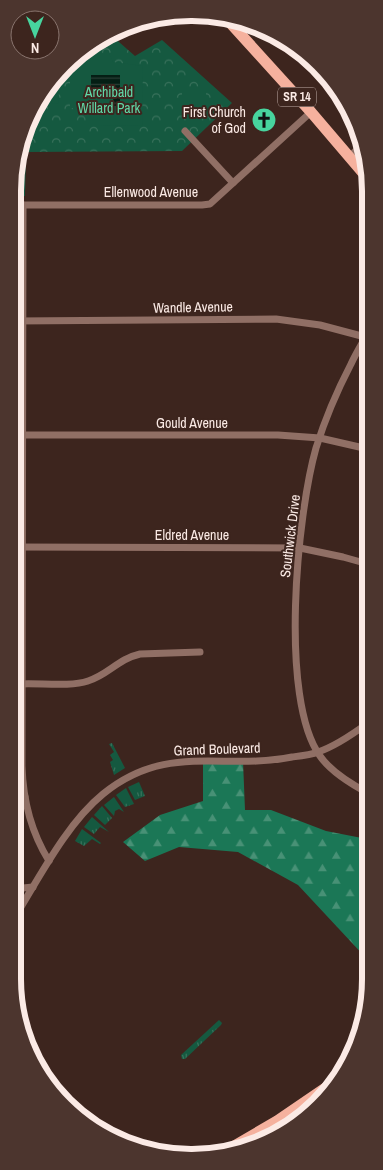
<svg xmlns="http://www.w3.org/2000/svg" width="383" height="1170" viewBox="0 0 383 1170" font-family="'Archivo Narrow',sans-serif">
<defs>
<pattern id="grass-tufts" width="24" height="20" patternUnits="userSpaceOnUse" patternTransform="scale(1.25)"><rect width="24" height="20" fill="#155940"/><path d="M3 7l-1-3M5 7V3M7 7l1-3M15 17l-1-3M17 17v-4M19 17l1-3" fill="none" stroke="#38715b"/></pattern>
<pattern id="forest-firs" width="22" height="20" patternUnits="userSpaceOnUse" patternTransform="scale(1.25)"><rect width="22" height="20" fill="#1b7756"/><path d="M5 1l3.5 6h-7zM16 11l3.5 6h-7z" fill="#489176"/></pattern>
<pattern id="park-crowns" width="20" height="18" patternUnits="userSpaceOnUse" patternTransform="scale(1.25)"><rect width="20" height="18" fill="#155940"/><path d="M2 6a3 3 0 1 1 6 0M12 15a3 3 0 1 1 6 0" fill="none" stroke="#38715b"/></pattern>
<pattern id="water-rules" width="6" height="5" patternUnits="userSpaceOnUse" patternTransform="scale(1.25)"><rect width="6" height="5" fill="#041e14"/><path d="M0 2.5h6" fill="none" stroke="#2a3f36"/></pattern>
</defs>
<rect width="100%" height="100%" fill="#3d251e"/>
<g fill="url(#grass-tufts)">
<polygon points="112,743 125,768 114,775 110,762 113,760 110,755 114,752 109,744"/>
<polygon points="139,782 145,796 135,800 128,787"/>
<polygon points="126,788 134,804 125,807 116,795"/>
<polygon points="114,797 124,812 119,809 115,811 114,816 104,805"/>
<polygon points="102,806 112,818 105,825 94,815"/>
<polygon points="92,817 109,832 100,827 94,834 84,827"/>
<polygon points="82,829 101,843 100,844 92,839 84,846 75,841"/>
<polygon points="219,1020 222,1023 221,1025 185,1059 182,1059 181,1055"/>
</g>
<polygon fill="url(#forest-firs)" points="203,761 243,761 245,810 271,810 326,831 367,839 367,959 298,885 238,852 179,847 145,861 123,842 160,815 203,801"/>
<polygon fill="url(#park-crowns)" points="111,35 135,56 162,40 232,103 182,151 26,152 25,196 16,196 16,156 43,92 92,43"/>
<g fill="#155940">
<polygon points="108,51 113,62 143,66 142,126 99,125 99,108 70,108 70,70"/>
<rect x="182" y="90" width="24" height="29"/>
<polygon points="44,91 59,92 58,104 38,103"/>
</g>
<polygon fill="url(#water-rules)" points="91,75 120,75 120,106 114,106 113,98 91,98"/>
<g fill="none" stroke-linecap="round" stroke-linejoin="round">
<g stroke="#906f65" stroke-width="7">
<polyline points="185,131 233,183"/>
<polyline points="349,157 362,145"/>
<polyline points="16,205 202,205 210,204 311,112"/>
<path d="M23,205L22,766C23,800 31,832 49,861"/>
<polyline points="15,321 276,319 320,325 369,338"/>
<polyline points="15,435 278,435 320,438 368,449"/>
<polyline points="14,547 300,548 343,557 368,564"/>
<path d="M21,684C41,683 70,687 88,681C108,675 118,659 140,654L200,652"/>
<path d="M368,793C351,784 331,772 320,756C279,699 297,515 316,448C325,419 337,391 351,364C356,353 363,342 369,331"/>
<polyline points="13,798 25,797"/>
<polyline points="13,889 33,887"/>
<path d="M13,920C38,880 66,824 103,794C167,742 222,771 292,757C301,756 311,755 318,752C336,746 353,734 368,723"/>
</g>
<g stroke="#f5b19e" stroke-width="11">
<polyline points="224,16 311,112 369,180"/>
<polyline points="224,1152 277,1121 340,1078"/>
</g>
</g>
<defs>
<symbol id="church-disc" viewBox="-11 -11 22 22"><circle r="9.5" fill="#47d49e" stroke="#3d251e"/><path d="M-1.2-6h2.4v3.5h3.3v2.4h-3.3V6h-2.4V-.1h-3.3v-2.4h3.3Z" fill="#111"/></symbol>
</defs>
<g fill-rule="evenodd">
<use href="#church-disc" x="250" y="106" width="28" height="28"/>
</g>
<g text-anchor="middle" stroke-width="4" stroke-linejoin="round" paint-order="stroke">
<rect fill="#3d251e" stroke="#c2afa9" stroke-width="1" x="278" y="87.5" width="38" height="19" rx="4"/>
<g font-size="12" font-weight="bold" fill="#fbeae5">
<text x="297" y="101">SR 14</text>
</g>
<g font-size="14" fill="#61d8a7" stroke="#3d251e">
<text x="109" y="97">Archibald<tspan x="109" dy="16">Willard Park</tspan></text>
</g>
<g font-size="14" fill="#fbeae5" stroke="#3d251e" text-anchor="end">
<text x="246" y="117">First Church<tspan x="246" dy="16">of God</tspan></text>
</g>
<g font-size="14" fill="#fbeae5" stroke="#3d251e">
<text x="151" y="197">Ellenwood Avenue</text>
<text transform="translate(193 307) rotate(-1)" y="5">Wandle Avenue</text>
<text x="192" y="428">Gould Avenue</text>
<text x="192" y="540">Eldred Avenue</text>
<text transform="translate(290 536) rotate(-83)" y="5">Southwick Drive</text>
<text transform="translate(217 749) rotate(-2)" y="5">Grand Boulevard</text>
</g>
</g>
<path d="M0 0H383V1170H0ZM191 21H192A170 170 0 0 1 362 191V979A170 170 0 0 1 192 1149H191A170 170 0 0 1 21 979V191A170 170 0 0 1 191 21Z" fill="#4c352e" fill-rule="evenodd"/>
<path fill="none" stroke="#fbeae5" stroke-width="6" d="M191 21H192A170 170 0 0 1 362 191V979A170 170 0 0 1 192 1149H191A170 170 0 0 1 21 979V191A170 170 0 0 1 191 21Z"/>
<g transform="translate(35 35) rotate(180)"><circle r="24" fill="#3d251e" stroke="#89746e"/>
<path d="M0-4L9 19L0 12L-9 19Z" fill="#47d49e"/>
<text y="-8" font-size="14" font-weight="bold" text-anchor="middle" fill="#fbeae5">N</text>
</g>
</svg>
